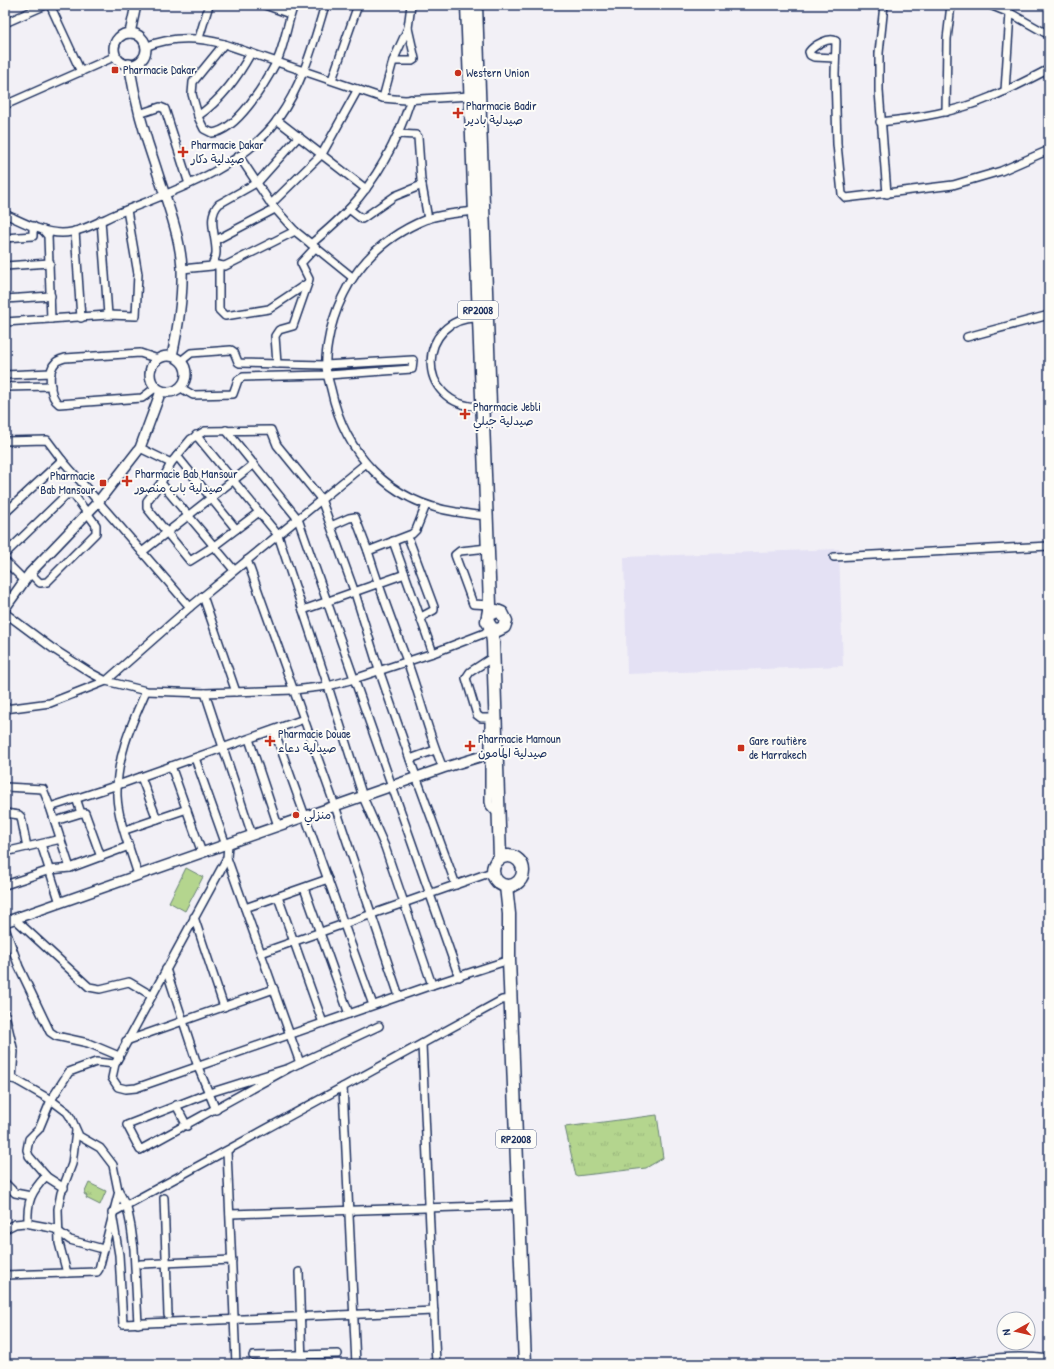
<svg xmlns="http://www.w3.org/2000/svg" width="1054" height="1369" viewBox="0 0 1054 1369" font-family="'Patrick Hand','Playpen Sans Arabic',sans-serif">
<defs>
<pattern id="grass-tufts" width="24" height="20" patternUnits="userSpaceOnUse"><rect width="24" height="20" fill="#b4d58e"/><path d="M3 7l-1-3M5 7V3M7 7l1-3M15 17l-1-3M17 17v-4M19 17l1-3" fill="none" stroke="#9ab77d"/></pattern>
</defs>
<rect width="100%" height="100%" fill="#f2f0f6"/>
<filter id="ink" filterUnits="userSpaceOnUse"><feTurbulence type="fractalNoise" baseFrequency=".025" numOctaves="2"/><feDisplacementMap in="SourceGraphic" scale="8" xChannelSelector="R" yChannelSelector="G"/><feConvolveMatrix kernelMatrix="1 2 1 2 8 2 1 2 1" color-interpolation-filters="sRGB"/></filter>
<g filter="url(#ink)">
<polygon fill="#e4e1f4" points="839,549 843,666 627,674 624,557"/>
<g fill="url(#grass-tufts)" stroke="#688276">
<polygon points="657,1115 663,1158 646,1168 576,1176 565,1127"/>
<polygon points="89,1183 106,1191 100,1205 86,1198 87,1196 84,1194"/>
</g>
<polygon fill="#b4d58e" stroke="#688276" points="186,868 203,877 185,911 169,902"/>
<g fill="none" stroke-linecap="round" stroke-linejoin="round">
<defs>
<g id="minor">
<polyline points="50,5 81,72"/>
<polyline points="265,5 290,14"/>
<polyline points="884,5 879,53 879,91 887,194"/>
<polyline points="990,5 1010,13 1049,35"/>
<polyline points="5,23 46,5"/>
<polyline points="199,38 209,5"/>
<path d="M224,44L193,82L192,94L199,119L204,129L212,133C237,131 266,82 277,61C285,44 287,23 294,5"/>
<path d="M145,47C171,36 198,37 224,44L383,98L405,100L470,96"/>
<path d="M835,58L814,57L810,55L809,52C814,45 829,37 836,41L835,74L837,144L842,194L846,198L953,185L1001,171L1049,150"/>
<polyline points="393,61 412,61 415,59 408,28"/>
<polyline points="332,80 358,5"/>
<polyline points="1005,91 1010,13"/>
<polyline points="383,98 393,61 408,28 411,5"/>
<polyline points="5,105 116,56"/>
<polyline points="946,112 947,39 951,5"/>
<polyline points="139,114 160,107 165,109 189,184"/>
<path d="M198,116C222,99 237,78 251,53"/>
<polyline points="277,120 366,189"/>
<path d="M880,122C918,118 956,112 991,97C1011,89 1030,79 1049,69"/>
<polyline points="398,134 416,135 418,137 421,180 428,219"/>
<polyline points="239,156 271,204 295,231 352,277"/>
<polyline points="271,204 322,154 358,89"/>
<polyline points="349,209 362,219 395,196 422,185"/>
<path d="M474,211C459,213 441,214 427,219C375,240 343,279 330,332C328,342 325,355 326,365C326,373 329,381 331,389C345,454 389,502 456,512C466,513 476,516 486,515"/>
<path d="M5,214C23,222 42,233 62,233C80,233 100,221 116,214C171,192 242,169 278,119C303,84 313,45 325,5"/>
<polyline points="101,220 108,315"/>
<polyline points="43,230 48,236 51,319"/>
<polyline points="75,231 81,318"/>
<polyline points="5,238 33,236 33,226"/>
<polyline points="216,240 275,209"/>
<path d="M311,244C324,233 338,221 349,209C378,178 398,139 411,99"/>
<polyline points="216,265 225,266 295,231"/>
<polyline points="219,265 219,310 225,316 269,309 308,283 309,279 301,263 315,248"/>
<polyline points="5,266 50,263"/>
<path d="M182,269L212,266C213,261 216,258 216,253C217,238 206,217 219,204L258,182L299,136"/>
<polyline points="5,299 51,296"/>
<path d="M478,318C418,316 412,406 481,407"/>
<polyline points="5,322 108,315 136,316 138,274 127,210"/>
<polyline points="967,337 1049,315"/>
<polyline points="277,364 275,336 279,330 293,326 308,283"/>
<polyline points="5,375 51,373"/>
<polyline points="5,387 51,386"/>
<path d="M155,388L142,398L59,404C49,397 47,370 56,362C58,360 62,359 65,358L140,353L158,359"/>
<polyline points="181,388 193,395 233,394 238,380 243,377 328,375 412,369 413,360 325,365 240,363 238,362 234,352 231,350 191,353 181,361"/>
<polyline points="226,430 298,519 459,977"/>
<polyline points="196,435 278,535 328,686 363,797 385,847 432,985"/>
<polyline points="5,441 47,440 62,460 190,607"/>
<polyline points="140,448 171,463 191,439 205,431 271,430 277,445 321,499 355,593 379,670 413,768 456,885"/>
<polyline points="177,456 236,529"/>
<polyline points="171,463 161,483 234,570"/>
<polyline points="161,483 147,501 147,508 190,561 214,546 259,512"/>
<path d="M426,505L416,530L412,534L368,551C379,588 393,624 407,661C420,696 428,733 443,768"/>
<polyline points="5,513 62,460"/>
<polyline points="331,526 349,518 355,517 368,551"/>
<polyline points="408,537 434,607 434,610 421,617"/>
<polyline points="393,541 433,653"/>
<polyline points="488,548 460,551 455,555 473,604 490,605"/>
<polyline points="142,552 254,464"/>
<polyline points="5,554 66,495 74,495 96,525 96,533 47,582 40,583 30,573"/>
<polyline points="834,557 1049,546"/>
<polyline points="247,560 335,806 399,996"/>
<polyline points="5,561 24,580"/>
<polyline points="203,596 236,692"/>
<polyline points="303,610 405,574"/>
<polyline points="5,613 52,648 91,673 106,681 146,691 205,693 294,690 328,686 354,679 433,653 485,633 490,627"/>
<polyline points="493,657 470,672 466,678 477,715 481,718 489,718 489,802 490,806 499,816"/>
<polyline points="205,693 252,835"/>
<polyline points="5,709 50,703 106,681 190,607 365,464"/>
<polyline points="274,730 373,1005"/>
<polyline points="249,739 278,826"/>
<polyline points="195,758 226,845"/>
<polyline points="410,759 435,750"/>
<polyline points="171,766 202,853"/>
<polyline points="141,777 157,819"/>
<polyline points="5,787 43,789 50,807 118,785 304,719"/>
<polyline points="76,798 81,813"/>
<polyline points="50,807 70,868"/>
<polyline points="5,813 19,815 21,817 27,847"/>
<polyline points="55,821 81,813 85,813 101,857"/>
<polyline points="125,830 187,809"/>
<polyline points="41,844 60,903"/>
<polyline points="228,844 227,858 300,1063"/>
<polyline points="5,852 61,839"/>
<polyline points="227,858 115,1064 112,1078 118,1087 126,1089 136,1088 432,985 509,960"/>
<path d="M138,875C131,851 118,821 117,796C116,758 131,725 146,691"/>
<polyline points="5,885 50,870 70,868 129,846"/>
<polyline points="304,888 349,1014"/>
<polyline points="278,897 323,1023"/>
<polyline points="245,908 328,879"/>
<polyline points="194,917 224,1007"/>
<polyline points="15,919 89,987 100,989 129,982 151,995"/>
<polyline points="5,928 19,967 50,1032 56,1036 88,1043 119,1056"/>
<polyline points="261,953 492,872"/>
<polyline points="166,969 198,1067 216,1110"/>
<polyline points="5,1014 14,1052 12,1079"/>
<polyline points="126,1041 274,989"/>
<polyline points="422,1044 436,1364"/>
<polyline points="289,1068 209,1093 127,1125 140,1150 289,1068 379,1026"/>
<polyline points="5,1077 16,1080 51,1100 67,1112 71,1118 79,1136 100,1148 113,1165 118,1190 127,1207 131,1227 134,1249 138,1324"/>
<polyline points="343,1087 356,1364"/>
<polyline points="176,1105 187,1126"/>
<polyline points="227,1151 236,1364"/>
<polyline points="5,1183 15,1193 31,1196"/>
<polyline points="64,1188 47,1177 29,1156 27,1150 29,1139 39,1129 51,1100 69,1072 96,1062 115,1064"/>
<polyline points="164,1198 168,1315"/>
<polyline points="230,1214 519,1205"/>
<path d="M28,1223C27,1201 31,1192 46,1176"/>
<polyline points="5,1229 15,1224 25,1223 47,1227 55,1229 70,1240 103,1249"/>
<polyline points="141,1264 232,1260"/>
<polyline points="299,1272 302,1364"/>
<polyline points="67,1273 59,1243 58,1209 61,1193 72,1164 76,1131"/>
<polyline points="5,1275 97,1272 99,1269 119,1191"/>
<polyline points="434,1311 123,1324 119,1255 112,1213 502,1000 511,999"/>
<polyline points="253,1356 338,1354"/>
<path d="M951,1364C983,1359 1016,1354 1049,1359"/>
</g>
<g id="tertiary">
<polyline points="130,33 136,5"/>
<circle cx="130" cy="49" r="16"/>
<path d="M129,64C135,100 144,134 156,168C166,200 180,234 182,268C183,297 178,328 172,356"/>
<circle cx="168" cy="374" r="18"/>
<polyline points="5,608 30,573 98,502 140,448 161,391"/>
<polyline points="5,922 443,768 489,754 496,754"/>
</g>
<g id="trunk">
<polyline points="467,5 490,605 487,621 492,629 498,630 504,627 506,621 502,613 497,611 489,615"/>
<polyline points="476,5 490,405"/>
<polyline points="491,628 493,642 500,858"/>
<circle cx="508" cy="871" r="15"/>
<polyline points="506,886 509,914 509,960 525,1364"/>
</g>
</defs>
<use href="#minor" stroke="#1b2f5e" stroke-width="10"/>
<use href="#tertiary" stroke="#1b2f5e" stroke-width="12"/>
<use href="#trunk" stroke="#1b2f5e" stroke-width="15"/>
<use href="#minor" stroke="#fdfcf7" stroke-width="7"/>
<use href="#tertiary" stroke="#fdfcf7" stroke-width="9"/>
<use href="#trunk" stroke="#fdfcf7" stroke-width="12"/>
</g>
</g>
<g fill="#c8321e" stroke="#fdfcf7" stroke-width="1.5">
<rect x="111" y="66" width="8" height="8" rx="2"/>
<circle cx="458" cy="73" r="4"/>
<path d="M456 107h4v4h4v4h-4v4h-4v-4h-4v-4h4z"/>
<path d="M181 146h4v4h4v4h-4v4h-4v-4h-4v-4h4z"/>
<path d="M463 408h4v4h4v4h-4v4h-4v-4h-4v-4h4z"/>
<path d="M125 475h4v4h4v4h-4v4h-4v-4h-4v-4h4z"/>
<rect x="99" y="479" width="8" height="8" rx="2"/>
<path d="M268 735h4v4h4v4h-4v4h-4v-4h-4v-4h4z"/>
<path d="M468 740h4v4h4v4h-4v4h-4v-4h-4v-4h4z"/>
<rect x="737" y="744" width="8" height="8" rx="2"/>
<circle cx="296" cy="815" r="4"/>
</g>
<g text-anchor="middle" stroke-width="4" stroke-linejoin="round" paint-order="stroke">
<g fill="#fdfcf7" stroke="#5f6c8c" stroke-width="1">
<rect x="458" y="301" width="40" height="18" rx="3"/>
<rect x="496" y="1130" width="40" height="18" rx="3"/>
</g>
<g font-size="11" font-weight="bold" fill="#1b2f5e">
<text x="478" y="314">RP2008</text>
<text x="516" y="1143">RP2008</text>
</g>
<g font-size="12" fill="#1b2f5e" stroke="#fdfcf7" text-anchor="start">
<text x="123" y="74">Pharmacie Dakar</text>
<text x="466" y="77">Western Union</text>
<text x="466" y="110">Pharmacie Badir<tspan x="466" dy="14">صيدلية بادير</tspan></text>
<text x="191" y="149">Pharmacie Dakar<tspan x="191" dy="14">صيدلية دكار</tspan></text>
<text x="473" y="411">Pharmacie Jebli<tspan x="473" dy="14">صيدلية جبلي</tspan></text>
<text x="135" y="478">Pharmacie Bab Mansour<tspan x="135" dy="14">صيدلية باب منصور</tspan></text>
<text x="95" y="480" text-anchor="end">Pharmacie<tspan x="95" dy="14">Bab Mansour</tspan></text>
<text x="278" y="738">Pharmacie Douae<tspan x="278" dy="14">صيدلية دعاء</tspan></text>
<text x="478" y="743">Pharmacie Mamoun<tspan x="478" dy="14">صيدلية المامون</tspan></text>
<text x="749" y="745">Gare routière<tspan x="749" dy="14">de Marrakech</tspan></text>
<text x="304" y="819">منزلي</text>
</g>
</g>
<rect width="1054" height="1369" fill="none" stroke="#fdfcf7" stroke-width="20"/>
<rect x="10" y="10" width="1034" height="1349" fill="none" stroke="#1b2f5e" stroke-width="1.5" filter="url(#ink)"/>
<g transform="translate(1016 1331) rotate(262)"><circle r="19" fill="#fdfcf7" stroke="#a3aaba"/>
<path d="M0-3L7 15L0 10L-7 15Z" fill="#c8321e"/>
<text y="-6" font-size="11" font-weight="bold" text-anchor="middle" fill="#1b2f5e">N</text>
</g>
</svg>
